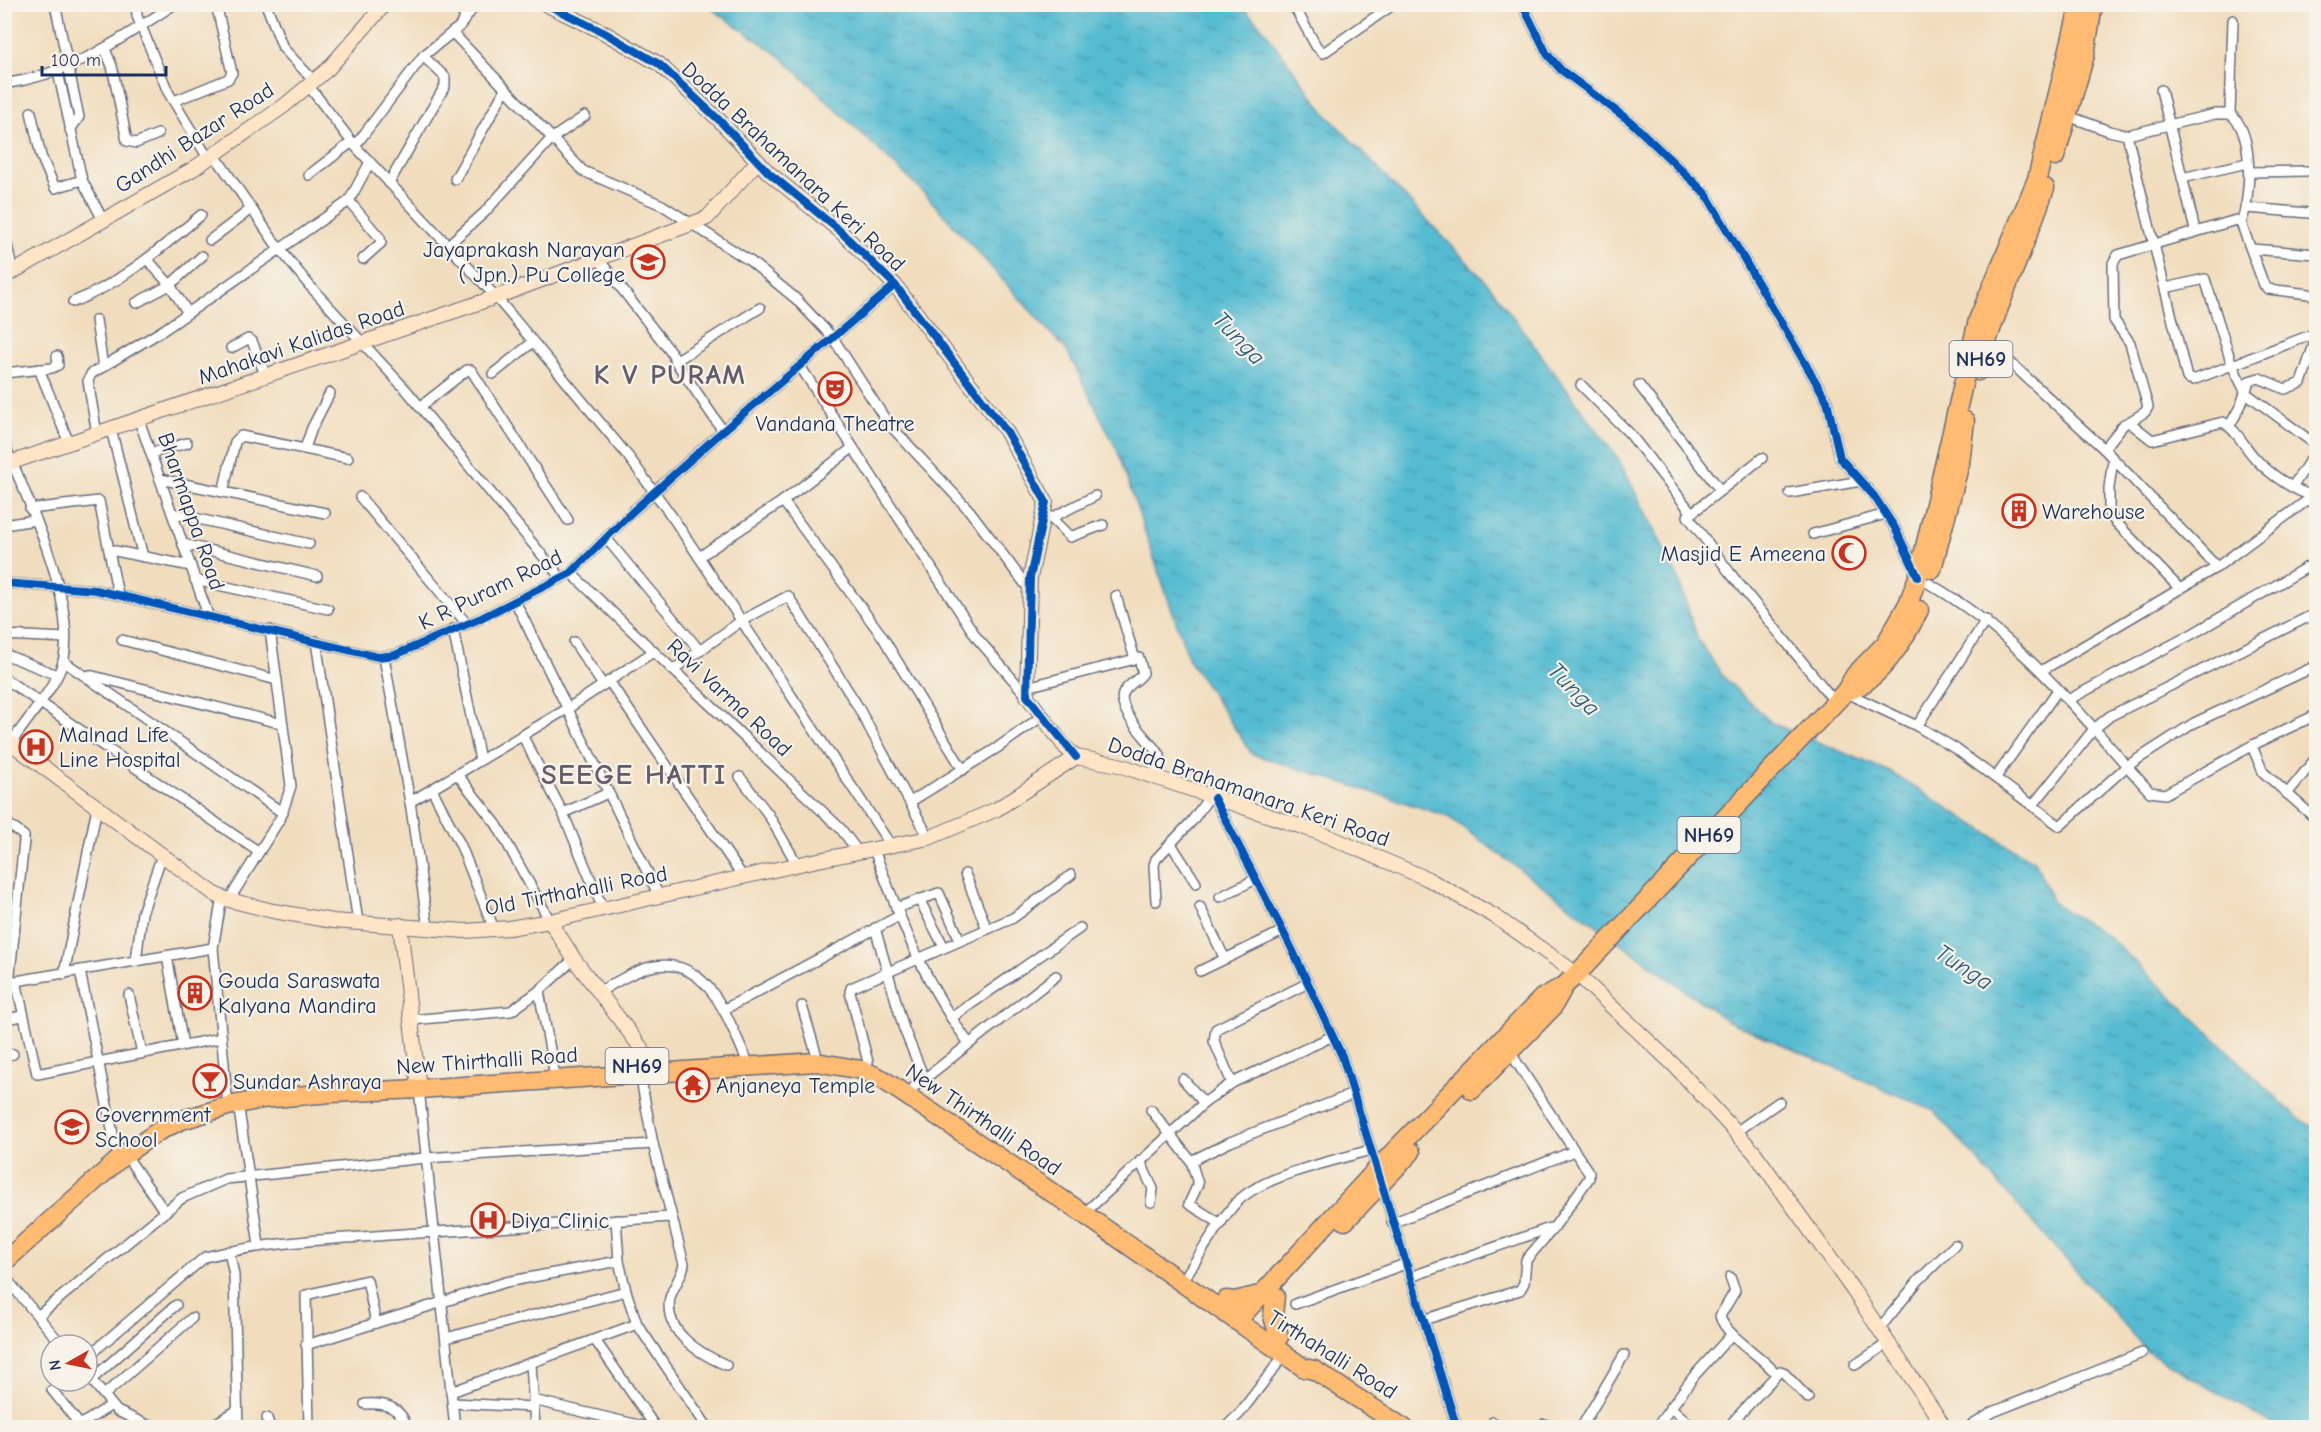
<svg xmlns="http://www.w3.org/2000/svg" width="2321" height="1432" viewBox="0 0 2321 1432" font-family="'Comic Neue',sans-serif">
<defs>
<pattern id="water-ripples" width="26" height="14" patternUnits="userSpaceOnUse" patternTransform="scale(1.5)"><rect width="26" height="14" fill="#54bbd1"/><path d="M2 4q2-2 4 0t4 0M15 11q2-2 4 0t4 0" fill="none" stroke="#4598ad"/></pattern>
</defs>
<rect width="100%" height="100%" fill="#f7f3e8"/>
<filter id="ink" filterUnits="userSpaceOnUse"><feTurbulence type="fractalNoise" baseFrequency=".0167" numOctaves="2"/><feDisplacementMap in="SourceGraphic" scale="12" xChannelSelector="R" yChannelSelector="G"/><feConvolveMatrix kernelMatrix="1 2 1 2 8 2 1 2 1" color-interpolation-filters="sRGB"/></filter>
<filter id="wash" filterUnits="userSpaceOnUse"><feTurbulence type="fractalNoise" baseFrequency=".008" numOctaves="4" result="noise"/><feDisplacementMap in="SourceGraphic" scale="24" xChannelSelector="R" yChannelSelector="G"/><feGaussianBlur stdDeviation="1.35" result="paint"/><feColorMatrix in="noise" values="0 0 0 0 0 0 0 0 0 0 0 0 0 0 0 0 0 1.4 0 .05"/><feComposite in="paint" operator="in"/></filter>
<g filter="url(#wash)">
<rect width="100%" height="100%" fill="#f1ddbd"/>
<polygon fill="url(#water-ripples)" stroke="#387598" stroke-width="1.5" points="706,5 1240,5 1262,27 1327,115 1490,286 1619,460 1677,575 1698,640 1725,679 1772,723 1890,772 2036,863 2053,903 2109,937 2297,1117 2316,1129 2316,1427 2277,1427 2148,1352 1934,1111 1726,1020 1447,816 1252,754 1189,660 1117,450 1067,351 925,194 780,56"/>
</g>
<g filter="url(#ink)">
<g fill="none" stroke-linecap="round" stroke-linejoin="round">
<defs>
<g id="street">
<polyline points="55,4 79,117 70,130"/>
<polyline points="136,4 137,16 168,92 208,158"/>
<polyline points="266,4 283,48 314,81"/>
<polyline points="454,4 466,17"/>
<polyline points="1293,4 1316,46 1323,53 1394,4"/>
<polyline points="1522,4 1547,54 1561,70 1631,122 1706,194 1827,401 1840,458 1874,496 1895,528 1916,572"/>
<polyline points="452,32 583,171 662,205 750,261 795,298 833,338 887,422 969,510 1029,589"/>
<polyline points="105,49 112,66 127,141 136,143 158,134"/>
<polyline points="58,72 82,180 103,220"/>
<path d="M4,84C75,73 117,41 175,4"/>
<polyline points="308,85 355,146 496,297 628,456 673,518 892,847"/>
<polyline points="2161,90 2195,230"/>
<polyline points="174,101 228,79 232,73 216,4"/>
<polyline points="31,112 41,156 55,188 82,180"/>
<polyline points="2230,114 2233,20"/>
<path d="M2068,116L2109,131L2127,135L2215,114H2230C2255,132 2251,198 2241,223"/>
<polyline points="2127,135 2187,378 2193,380 2316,333"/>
<polyline points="355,146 423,56 459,27 476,4"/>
<polyline points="214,154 275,243 309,285 408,392 561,578"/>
<polyline points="2249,172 2307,171"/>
<polyline points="309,175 352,142"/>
<polyline points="2182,178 2247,163"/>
<polyline points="455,179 505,90"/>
<polyline points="389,183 445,86 445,77 423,56"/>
<polyline points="349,201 380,238 381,243 363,259"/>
<polyline points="2247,208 2309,213"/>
<polyline points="4,232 13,272"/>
<polyline points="210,240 251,209"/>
<polyline points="448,245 484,213 551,139 585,116"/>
<polyline points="2251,249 2316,254"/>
<polyline points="597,257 677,360 760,308"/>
<polyline points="147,259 170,285 188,313"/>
<polyline points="2165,288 2205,279 2232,365 2246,393 2316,445"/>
<path d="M73,302C122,283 161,248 201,215"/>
<polyline points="136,303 170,285 202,256"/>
<polyline points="96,320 103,367"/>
<polyline points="1986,340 2104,449 2217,567"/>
<polyline points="231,348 248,339 252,341 266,377"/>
<polyline points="674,359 723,431"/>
<polyline points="800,366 977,638 1027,696"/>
<polyline points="39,369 69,443"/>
<polyline points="4,373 52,368 58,365 57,356"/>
<polyline points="493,374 533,342"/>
<polyline points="1581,385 1630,434 1691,512"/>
<polyline points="1639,385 1720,490"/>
<polyline points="420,407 467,370 471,370 568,520"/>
<polyline points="139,420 208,615"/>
<polyline points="2129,422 2145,412 2148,407 2130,343 2114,320 2113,263 2118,255 2236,220 2241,223 2264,285 2268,289 2309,294 2316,298"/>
<polyline points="2230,425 2241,405 2249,381 2259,378 2285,389 2301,383 2316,339"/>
<polyline points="111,429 143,557"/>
<polyline points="97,434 88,381 91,374 165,329 349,201 370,162"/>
<path d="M4,443C27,498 78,603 63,662C56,687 26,720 11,743"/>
<polyline points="305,448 312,428 330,393"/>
<path d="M2104,449L2124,424L2129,422L2152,440L2223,422C2236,429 2244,446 2254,457C2267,472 2297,494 2316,496"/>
<polyline points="151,453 187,443"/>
<polyline points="1762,458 1688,516 1730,573 1835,702"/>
<polyline points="2113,459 2109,488 2109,515 2180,589"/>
<polyline points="160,479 325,513"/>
<polyline points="2293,486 2316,451"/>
<polyline points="223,492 235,442 241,436 348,458"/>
<polyline points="1790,493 1861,481"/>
<polyline points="360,497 467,624"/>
<polyline points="783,501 882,636 963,770"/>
<polyline points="30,509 99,501 118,595"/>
<polyline points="172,513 309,544"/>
<polyline points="1043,515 1051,518 1070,537 1103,525"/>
<polyline points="1051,518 1095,496"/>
<polyline points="4,525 35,520"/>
<polyline points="1813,534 1886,514"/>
<polyline points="606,538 700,651"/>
<polyline points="183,544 317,576"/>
<polyline points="110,550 191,566"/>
<polyline points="699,557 783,501 851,449"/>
<polyline points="571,573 841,829 859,853"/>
<polyline points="195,580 328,609"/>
<polyline points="4,583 96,590 378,657 395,655 479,619 571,573 632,512 717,436 895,285"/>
<path d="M1928,583C2021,636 2079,713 2150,792L2165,794L2255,744L2316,715"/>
<polyline points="1116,596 1135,659"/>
<polyline points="515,601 659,896"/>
<polyline points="453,629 480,760"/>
<polyline points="4,635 65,638"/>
<polyline points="122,640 277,680"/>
<polyline points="316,641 358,922"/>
<polyline points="574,642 603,685"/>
<polyline points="4,654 57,675"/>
<polyline points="384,657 411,808 428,928"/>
<polyline points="63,661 283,813"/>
<polyline points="673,670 741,621 788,596 857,705 929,838"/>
<polyline points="2041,671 2217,567 2313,496"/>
<polyline points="89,675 283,724"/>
<polyline points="4,678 259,852"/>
<polyline points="609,681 743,877"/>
<path d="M1027,687L1139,658L1143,673C1138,681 1126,685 1123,694C1117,711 1150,742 1160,755L1161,762L1154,777"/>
<polyline points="1847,693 1917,726 1956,749 2060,826 2127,766 2194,723 2316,666"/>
<polyline points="2068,700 2194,633 2316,562"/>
<polyline points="1917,726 1986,620"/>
<polyline points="522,735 563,813 603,909"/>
<polyline points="2252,746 2263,772 2316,819"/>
<polyline points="457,774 497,825 550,921"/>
<polyline points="740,777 768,814 797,864"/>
<polyline points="1996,777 2058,690"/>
<polyline points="432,789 461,846 494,929"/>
<polyline points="2287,794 2316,758"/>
<polyline points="1214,798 1291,947 1342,1056 1457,1428"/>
<polyline points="410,802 567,709 653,652"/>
<polyline points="910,802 997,748 1041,717"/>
<polyline points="2033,805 2094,729 2110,716 2316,613"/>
<polyline points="563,813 608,793"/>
<polyline points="4,821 24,836 24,841 9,982"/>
<polyline points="1171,844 1196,883"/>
<path d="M874,850C900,918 924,983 968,1042"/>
<polyline points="965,874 987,929"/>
<polyline points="222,897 213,948 227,1096"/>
<polyline points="1220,897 1256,879"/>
<polyline points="919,899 944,947"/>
<polyline points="229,900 281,817 291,786 270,630"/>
<polyline points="1156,901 1154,865 1156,859 1192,821 1210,796"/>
<polyline points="1200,907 1225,959"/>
<polyline points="896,908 939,893 960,940"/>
<polyline points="875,928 904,1029 924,1078"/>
<polyline points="167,956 183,1045"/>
<polyline points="136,961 142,913 162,855"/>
<polyline points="80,971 116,1149"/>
<polyline points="1200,971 1283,931"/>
<polyline points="64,974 97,807"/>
<polyline points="16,981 37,1074 221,1038"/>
<polyline points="4,983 213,948"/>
<polyline points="539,991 554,1071"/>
<path d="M600,991C617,982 637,969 655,966C709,958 728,1020 746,1058"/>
<polyline points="129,995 142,1053"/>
<polyline points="802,1006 816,1053"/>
<polyline points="723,1010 899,916"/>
<polyline points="951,1018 1080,928"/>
<polyline points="4,1019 23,1016"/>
<polyline points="411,1020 511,1011 539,991 574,959"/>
<polyline points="4,1056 13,1054"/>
<polyline points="868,1062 850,992 851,988 1013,918 1071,875"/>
<path d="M640,1074L653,1144L684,1264C682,1277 673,1286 670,1298C663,1332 700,1354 726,1365"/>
<polyline points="1183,1079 1204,1103"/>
<polyline points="1232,1083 1214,1041 1216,1029 1308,983"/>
<polyline points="914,1087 1056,976"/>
<polyline points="419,1089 455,1428"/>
<polyline points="238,1103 259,1245"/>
<polyline points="1151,1110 1191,1161 1198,1184 1189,1204 1221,1224"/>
<polyline points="1736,1132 1779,1102"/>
<polyline points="125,1154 165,1212"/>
<polyline points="1140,1161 1153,1189 1151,1202"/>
<polyline points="1191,1161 1230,1142 1353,1094"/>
<polyline points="1091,1207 1204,1103 1232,1083 1333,1036"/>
<polyline points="1392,1223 1574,1151"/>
<polyline points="229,1251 234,1275 238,1428"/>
<path d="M1187,1274C1202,1252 1216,1226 1234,1205C1260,1175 1332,1162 1370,1150"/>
<polyline points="4,1276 62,1345"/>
<polyline points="1410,1277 1550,1228"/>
<path d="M1730,1277L1735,1291L1720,1316C1725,1336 1763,1356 1776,1374"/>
<polyline points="626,1291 637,1324 708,1428"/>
<polyline points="1295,1304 1405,1264"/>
<polyline points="39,1315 182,1198 226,1179 425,1158 653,1144"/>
<polyline points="1423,1320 1520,1290 1524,1283 1526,1260 1555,1226 1589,1178 1589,1173 1510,1052"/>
<polyline points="1879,1329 1919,1280 1955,1245"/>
<polyline points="446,1338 626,1291 619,1261 616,1220"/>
<polyline points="595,1340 656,1428"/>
<polyline points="306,1345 506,1282 619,1261"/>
<path d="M87,1357L205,1257C270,1241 337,1239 403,1234C493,1228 582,1222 671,1217"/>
<polyline points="531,1363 535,1428"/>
<polyline points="1855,1365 1888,1343"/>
<polyline points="89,1377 117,1411 154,1428"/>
<polyline points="91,1380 176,1305"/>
<polyline points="52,1390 80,1425 110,1406"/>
<polyline points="451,1392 637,1324"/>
<polyline points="104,1395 192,1318"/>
<polyline points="533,1400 651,1428"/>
<polyline points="453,1403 534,1407"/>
<path d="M365,1404C384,1403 401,1406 407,1428"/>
<polyline points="1670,1407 1694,1428"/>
<polyline points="267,1418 270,1428"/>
<polyline points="1544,1424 1550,1428"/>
<polyline points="208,1428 236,1411"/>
<polyline points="309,1428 306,1295 367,1280 376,1323"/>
<polyline points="1225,1428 1240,1413 1285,1354"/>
<polyline points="1490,1428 1493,1422"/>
<polyline points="1581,1428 1624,1355"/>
<polyline points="1656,1428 1694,1376 1732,1334"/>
<polyline points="1727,1428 1780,1371 1783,1372 1808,1398"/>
<polyline points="1968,1428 1993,1412 2142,1353"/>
</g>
<g id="secondary">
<polyline points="545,4 603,32 659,64 719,120 769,173 840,231 895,285 1006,431 1046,502 1030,578 1027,696 1065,747 1076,757 1119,765 1320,833 1428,879 1496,917 1577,974 1676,1067 1754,1152 1853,1290 1945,1428"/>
<polyline points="4,277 193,169 284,106 328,69 385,4"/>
<polyline points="4,465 496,297 707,218 758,161"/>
<polyline points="4,738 216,895 229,900 273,911 333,921 465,931 509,928 550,921 813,861 929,838 997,809 1076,757"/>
<polyline points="550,921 574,959 654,1065"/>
<polyline points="400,925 419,1089"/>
</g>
<g id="highway">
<polyline points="2055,157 2085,55 2093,4"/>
<path d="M1978,371C1995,308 2024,250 2045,188"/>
<polyline points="1932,569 1960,463 1965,421"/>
<path d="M1845,692C1880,682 1904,640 1919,610"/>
<polyline points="1472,1090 1552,1008 1564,986"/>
<polyline points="1345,1221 1411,1152"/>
<polyline points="4,1262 125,1154 159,1131 179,1121 228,1106 262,1099 331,1093 419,1089 816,1062 862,1070 882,1079 1084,1214 1304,1368 1314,1370 1404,1428"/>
<polyline points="1275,1296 1273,1316 1279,1337"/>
<polyline points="1226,1300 1235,1301 1260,1295"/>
<polyline points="1237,1321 1376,1170 1542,998 1564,986 1577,974 1845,692 1855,675 1886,643 1908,604 1918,577 1978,320 2037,179 2080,4"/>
</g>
</defs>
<use href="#street" stroke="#666c7f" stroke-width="12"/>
<use href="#secondary" stroke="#666c7f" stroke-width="16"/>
<use href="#highway" stroke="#666c7f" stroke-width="21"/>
<use href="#street" stroke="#fff" stroke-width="9"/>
<use href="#secondary" stroke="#ffe4c6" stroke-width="14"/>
<use href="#highway" stroke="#ffbb71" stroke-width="18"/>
<defs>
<g id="cycleway">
<polyline points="545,4 603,32 659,64 719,120 769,173 840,231 895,285 1006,431 1046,502 1030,578 1027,696 1076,757"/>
<polyline points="1522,4 1547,54 1561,70 1631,122 1706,194 1827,401 1840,458 1874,496 1895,528 1918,577"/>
<polyline points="4,583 96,590 378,657 395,655 479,619 571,573 632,512 717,436 895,285"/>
<polyline points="1214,798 1291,947 1342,1056 1457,1428"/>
</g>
</defs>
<use href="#cycleway" stroke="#f7f3e8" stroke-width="11"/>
<use href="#cycleway" stroke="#0057b8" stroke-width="8"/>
</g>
</g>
<defs>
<symbol id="university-ring" viewBox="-11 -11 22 22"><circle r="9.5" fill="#f7f3e8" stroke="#c8321e" stroke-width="1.5"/><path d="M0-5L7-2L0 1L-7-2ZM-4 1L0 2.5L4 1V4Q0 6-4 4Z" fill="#c8321e"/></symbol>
<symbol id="theatre-ring" viewBox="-11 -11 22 22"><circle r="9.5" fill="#f7f3e8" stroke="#c8321e" stroke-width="1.5"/><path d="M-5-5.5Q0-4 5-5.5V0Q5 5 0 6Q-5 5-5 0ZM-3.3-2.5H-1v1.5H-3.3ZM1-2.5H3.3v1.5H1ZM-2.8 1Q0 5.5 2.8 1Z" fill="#c8321e"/></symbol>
<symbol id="building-ring" viewBox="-11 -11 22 22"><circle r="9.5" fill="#f7f3e8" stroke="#c8321e" stroke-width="1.5"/><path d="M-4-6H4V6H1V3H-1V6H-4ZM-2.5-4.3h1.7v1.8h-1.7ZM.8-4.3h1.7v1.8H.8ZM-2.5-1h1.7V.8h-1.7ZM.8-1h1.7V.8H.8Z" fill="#c8321e"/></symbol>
<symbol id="mosque-ring" viewBox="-11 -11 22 22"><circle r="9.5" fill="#f7f3e8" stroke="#c8321e" stroke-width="1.5"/><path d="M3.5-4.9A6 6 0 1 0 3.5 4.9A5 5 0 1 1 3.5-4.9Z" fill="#c8321e"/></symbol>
<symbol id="hospital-ring" viewBox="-11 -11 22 22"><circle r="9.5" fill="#f7f3e8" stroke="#c8321e" stroke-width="1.5"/><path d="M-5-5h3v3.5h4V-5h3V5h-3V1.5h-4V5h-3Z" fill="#c8321e"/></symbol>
<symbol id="bar-ring" viewBox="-11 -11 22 22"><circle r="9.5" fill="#f7f3e8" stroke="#c8321e" stroke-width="1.5"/><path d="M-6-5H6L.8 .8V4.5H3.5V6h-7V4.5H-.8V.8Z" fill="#c8321e"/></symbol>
<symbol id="temple-ring" viewBox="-11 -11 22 22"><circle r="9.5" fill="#f7f3e8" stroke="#c8321e" stroke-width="1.5"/><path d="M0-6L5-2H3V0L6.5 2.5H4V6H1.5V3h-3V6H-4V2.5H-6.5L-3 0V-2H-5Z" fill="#c8321e"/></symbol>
<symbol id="school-ring" viewBox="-11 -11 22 22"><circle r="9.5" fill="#f7f3e8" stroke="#c8321e" stroke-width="1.5"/><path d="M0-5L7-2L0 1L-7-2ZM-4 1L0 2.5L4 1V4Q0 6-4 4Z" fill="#c8321e"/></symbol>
</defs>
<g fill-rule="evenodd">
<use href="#university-ring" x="629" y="243" width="38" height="38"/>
<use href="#theatre-ring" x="816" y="370" width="38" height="38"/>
<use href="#building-ring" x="2000" y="492" width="38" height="38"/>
<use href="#mosque-ring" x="1830" y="534" width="38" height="38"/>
<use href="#hospital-ring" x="17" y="728" width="38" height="38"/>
<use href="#building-ring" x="176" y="974" width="38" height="38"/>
<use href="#bar-ring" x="191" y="1062" width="38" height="38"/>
<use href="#temple-ring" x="674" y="1066" width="38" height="38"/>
<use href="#school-ring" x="53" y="1108" width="38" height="38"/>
<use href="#hospital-ring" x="469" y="1201" width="38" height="38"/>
</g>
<g text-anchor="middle" stroke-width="4.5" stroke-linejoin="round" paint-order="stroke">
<g fill="#f7f3e8" stroke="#5d6a87" stroke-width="1.5">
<rect x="1949.5" y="341" width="63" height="36" rx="4.5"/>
<rect x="1677.5" y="817" width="63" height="36" rx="4.5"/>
<rect x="605.5" y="1048" width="63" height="36" rx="4.5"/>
</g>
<g font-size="21" font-weight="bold" fill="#1b2f5e">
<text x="1981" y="366">NH69</text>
<text x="1709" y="842">NH69</text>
<text x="637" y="1073">NH69</text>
</g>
<g font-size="22" fill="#1b2f5e" stroke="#f7f3e8">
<text transform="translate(194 137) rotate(-33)" y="8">Gandhi Bazar Road</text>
<text transform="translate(794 166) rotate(43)" y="8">Dodda Brahamanara Keri Road</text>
<text transform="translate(301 342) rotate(-19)" y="8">Mahakavi Kalidas Road</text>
<text transform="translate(192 511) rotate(71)" y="8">Bharmappa Road</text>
<text transform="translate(490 589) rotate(-26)" y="8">K R Puram Road</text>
<text transform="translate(730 697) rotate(43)" y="8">Ravi Varma Road</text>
<text transform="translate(1249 791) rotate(19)" y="8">Dodda Brahamanara Keri Road</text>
<text transform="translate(576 890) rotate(-11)" y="8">Old Tirthahalli Road</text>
<text transform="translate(487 1060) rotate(-4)" y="8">New Thirthalli Road</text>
<text transform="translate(984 1119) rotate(34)" y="8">New Thirthalli Road</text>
<text transform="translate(1333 1354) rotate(32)" y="8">Tirthahalli Road</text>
</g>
<g font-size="22" fill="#1b2f5e" stroke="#f7f3e8" text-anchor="start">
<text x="625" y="257" text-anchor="end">Jayaprakash Narayan<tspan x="625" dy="25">( Jpn.) Pu College</tspan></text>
<text x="835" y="431" text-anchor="middle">Vandana Theatre</text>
<text x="2042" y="519">Warehouse</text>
<text x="1826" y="561" text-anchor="end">Masjid E Ameena</text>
<text x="59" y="742">Malnad Life<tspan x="59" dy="25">Line Hospital</tspan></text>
<text x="218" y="988">Gouda Saraswata<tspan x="218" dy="25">Kalyana Mandira</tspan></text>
<text x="233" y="1089">Sundar Ashraya</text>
<text x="716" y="1093">Anjaneya Temple</text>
<text x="95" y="1122">Government<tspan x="95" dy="25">School</tspan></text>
<text x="511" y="1228">Diya Clinic</text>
</g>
<g font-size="24" font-style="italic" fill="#2c5980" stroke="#f7f3e8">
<text transform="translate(1239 338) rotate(46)" y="8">Tunga</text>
<text transform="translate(1574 689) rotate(46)" y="8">Tunga</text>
<text transform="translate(1964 967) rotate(33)" y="8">Tunga</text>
</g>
<g font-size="28" font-weight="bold" letter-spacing="1.5" fill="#635c6b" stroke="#f7f3e8">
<text x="670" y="384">K V PURAM</text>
<text x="634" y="784">SEEGE HATTI</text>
</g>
</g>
<rect width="2321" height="1432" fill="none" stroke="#f7f3e8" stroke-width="24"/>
<g transform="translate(69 1363) rotate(261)"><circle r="28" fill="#f7f3e8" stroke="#9fa5b1" stroke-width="1.5"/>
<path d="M0-4.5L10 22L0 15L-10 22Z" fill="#c8321e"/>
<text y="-9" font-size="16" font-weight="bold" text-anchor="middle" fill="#1b2f5e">N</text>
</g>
<path d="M42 66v9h124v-9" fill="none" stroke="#1b2f5e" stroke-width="3"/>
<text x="51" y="66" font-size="18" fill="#1b2f5e" stroke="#f7f3e8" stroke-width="4.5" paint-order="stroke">100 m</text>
</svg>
